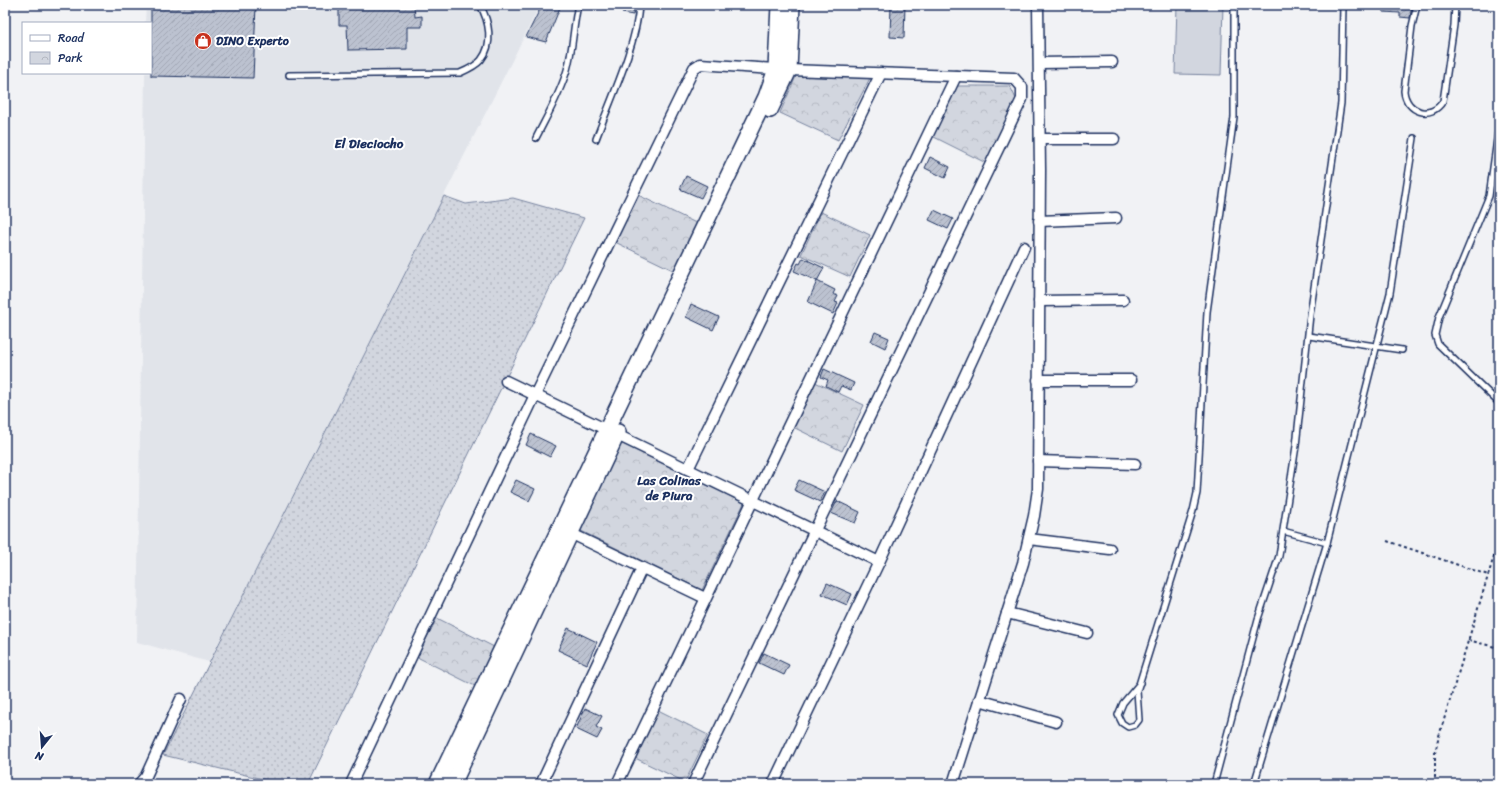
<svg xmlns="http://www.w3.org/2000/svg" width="1504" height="789" viewBox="0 0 1504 789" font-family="Sriracha,sans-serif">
<defs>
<pattern id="grass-dots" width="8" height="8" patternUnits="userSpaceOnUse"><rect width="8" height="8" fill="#d2d6df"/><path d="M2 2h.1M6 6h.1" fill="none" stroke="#b4b8c2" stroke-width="1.8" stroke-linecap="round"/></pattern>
<pattern id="park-crowns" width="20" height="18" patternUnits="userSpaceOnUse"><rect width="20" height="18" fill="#d2d6df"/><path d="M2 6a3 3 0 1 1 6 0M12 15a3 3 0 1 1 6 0" fill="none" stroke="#b4b8c2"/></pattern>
<pattern id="building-hatch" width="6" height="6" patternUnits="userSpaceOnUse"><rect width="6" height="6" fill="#bcc2d0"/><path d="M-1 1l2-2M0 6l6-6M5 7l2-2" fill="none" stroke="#a1a7b5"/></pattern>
</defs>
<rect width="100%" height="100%" fill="#f1f2f5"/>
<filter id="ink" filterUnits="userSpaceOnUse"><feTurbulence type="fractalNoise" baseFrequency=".025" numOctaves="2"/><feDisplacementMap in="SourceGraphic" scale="8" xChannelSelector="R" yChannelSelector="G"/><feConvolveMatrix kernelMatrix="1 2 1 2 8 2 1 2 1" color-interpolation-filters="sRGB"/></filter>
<g filter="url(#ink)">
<polygon fill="#e1e4ea" points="146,5 540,5 209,662 137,642 145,73 151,73 151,23 145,23"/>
<polygon fill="url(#grass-dots)" stroke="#76829e" points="444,196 466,204 513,198 584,218 308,784 283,784 163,755"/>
<g fill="url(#park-crowns)" stroke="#76829e">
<polygon points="797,74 870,78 838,140 780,113"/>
<polygon points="956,86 1010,86 1016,99 986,163 932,136"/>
<polygon points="638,195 698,224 675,271 615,242"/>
<polygon points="821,212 870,235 850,277 801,255"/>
<polygon points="815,382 864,405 842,451 793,427"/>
<polygon points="621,443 744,503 702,590 579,530"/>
<polygon points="437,618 496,648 477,687 417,657"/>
<polygon points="658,710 708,735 685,782 635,758"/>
</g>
<polygon fill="#d2d6df" stroke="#76829e" points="1177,5 1223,5 1221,75 1175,74"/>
<g fill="url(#building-hatch)" stroke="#1b2f5e">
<polygon points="151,5 256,5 253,78 151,76"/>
<polygon points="339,5 414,5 415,17 422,16 422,27 407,27 407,49 348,50 347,25 339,25"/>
<polygon points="542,5 561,5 546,42 526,37"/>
<polygon points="624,5 634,5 633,15 622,13"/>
<polygon points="891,5 905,5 904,38 890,37"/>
<polygon points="1383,5 1412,5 1410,18 1400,17 1400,13 1383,12"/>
<polygon points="930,157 950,167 945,178 925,168"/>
<polygon points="686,176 707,186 701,198 680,189"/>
<polygon points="934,210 953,219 948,229 929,220"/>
<polygon points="803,258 824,268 817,281 835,290 833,294 838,296 835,302 838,303 833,314 808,302 817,281 794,271 798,263 800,264"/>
<polygon points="691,304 719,317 713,330 686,317"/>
<polygon points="875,332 889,338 885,348 871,341"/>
<polygon points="824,369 854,383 851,390 841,386 838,392 826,386 828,380 821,377"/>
<polygon points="531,434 556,446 550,457 526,445"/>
<polygon points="516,480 535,489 529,501 510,492"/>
<polygon points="799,480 825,492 820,502 794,490"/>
<polygon points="837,501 860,512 855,523 831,513"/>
<polygon points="827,583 852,594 847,605 822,594"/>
<polygon points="568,628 597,642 587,664 558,650"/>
<polygon points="764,653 789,665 784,675 759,663"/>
<polygon points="585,708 602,716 596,727 602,730 597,739 576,729"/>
</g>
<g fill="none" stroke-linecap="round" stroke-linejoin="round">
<defs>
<g id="lane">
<path d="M1417,5L1412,26L1404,91C1406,112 1431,121 1443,101L1454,25L1455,5"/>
<path d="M289,75L460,73C467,70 476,66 481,60C494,44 489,21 480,5"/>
<polyline points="1499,125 1489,196 1439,317 1435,335 1438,344 1499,403"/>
<path d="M536,138C547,116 560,94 567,70C573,49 573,27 578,5"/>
<path d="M596,139C610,101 637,44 639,5"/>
<polyline points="1309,336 1402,350"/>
<polyline points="1283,531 1327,543"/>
<polyline points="1140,683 1123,703 1118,715 1122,723 1128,727 1135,725 1139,720 1137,691 1193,511 1197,493 1207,312 1234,117 1234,5"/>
<polyline points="1214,784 1258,619 1279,556 1296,446 1310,315 1341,103 1343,5"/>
<polyline points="1254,784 1327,543 1390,293 1414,138"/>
</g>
<g id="street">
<polyline points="1040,63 1112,62"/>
<polyline points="1040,139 1114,139"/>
<polyline points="1039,221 1116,218"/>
<polyline points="1039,301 1123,300"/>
<polyline points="1038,380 1131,380"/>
<polyline points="506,381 879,562"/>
<polyline points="1038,461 1135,464"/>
<polyline points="688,469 881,73"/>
<polyline points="570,533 705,598"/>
<polyline points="1029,539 1110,549"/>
<polyline points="1007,613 1087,633"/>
<polyline points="979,700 1056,722"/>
<polyline points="139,784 146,776 181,699"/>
<polyline points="351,784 535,395 694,68 700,64 789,70 1014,78 1022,87 1022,99 693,784"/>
<polyline points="541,784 642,568"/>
<polyline points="617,784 956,76"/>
<polyline points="773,784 879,562 1024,247"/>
<polyline points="953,784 1023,563 1034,516 1038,489 1040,170 1038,5"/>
</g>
<g id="secondary">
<polyline points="770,110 789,70 792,5"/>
<polyline points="437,784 766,97 776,69 779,5"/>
<polyline points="453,784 618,432"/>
</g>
</defs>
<use href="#lane" stroke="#1b2f5e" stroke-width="8"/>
<use href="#street" stroke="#1b2f5e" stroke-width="13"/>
<use href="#secondary" stroke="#1b2f5e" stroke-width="18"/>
<g stroke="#1b2f5e" stroke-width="2" stroke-dasharray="3 3" stroke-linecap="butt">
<polyline points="1387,541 1488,575"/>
<polyline points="1468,640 1499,648"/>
<polyline points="1435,784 1435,753 1439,736 1499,540"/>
</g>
<use href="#lane" stroke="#fff" stroke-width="5"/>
<use href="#street" stroke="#fff" stroke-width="10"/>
<use href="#secondary" stroke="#fff" stroke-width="15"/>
</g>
</g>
<defs>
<symbol id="shop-disc" viewBox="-11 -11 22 22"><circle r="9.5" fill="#c8321e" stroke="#fff"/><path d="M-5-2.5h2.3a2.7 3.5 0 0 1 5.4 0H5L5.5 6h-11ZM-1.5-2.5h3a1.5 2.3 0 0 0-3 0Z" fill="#fff"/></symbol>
</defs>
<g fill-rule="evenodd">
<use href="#shop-disc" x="193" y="31" width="20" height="20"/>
</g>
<g text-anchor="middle" stroke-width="4" stroke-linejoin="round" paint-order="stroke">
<g font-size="12" font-weight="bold" fill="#1b2f5e" stroke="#fff" text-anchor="start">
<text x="216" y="45">DINO Experto</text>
</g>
<g font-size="13" font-weight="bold" fill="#1b2f5e" stroke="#fff">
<text x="369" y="148">El Dieciocho</text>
<text x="669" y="485">Las Colinas<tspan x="669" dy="15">de Piura</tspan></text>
</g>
</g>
<rect width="1504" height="789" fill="none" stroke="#fff" stroke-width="20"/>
<rect x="10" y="10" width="1484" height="769" fill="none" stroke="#1b2f5e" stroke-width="1.5" filter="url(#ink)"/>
<rect x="22" y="22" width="130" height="52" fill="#ffffff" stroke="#a4acbf"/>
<rect x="30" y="35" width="20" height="6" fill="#ffffff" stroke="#a4acbf"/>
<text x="58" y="42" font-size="12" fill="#1b2f5e">Road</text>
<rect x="30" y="52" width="20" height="12" fill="url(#park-crowns)" stroke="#a4acbf"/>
<text x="58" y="62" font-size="12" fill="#1b2f5e">Park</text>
<g transform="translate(42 747) rotate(197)" stroke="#ffffff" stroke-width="3" paint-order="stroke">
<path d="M0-3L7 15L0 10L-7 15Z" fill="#1b2f5e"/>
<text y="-6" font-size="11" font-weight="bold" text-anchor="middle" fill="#1b2f5e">N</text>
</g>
</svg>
